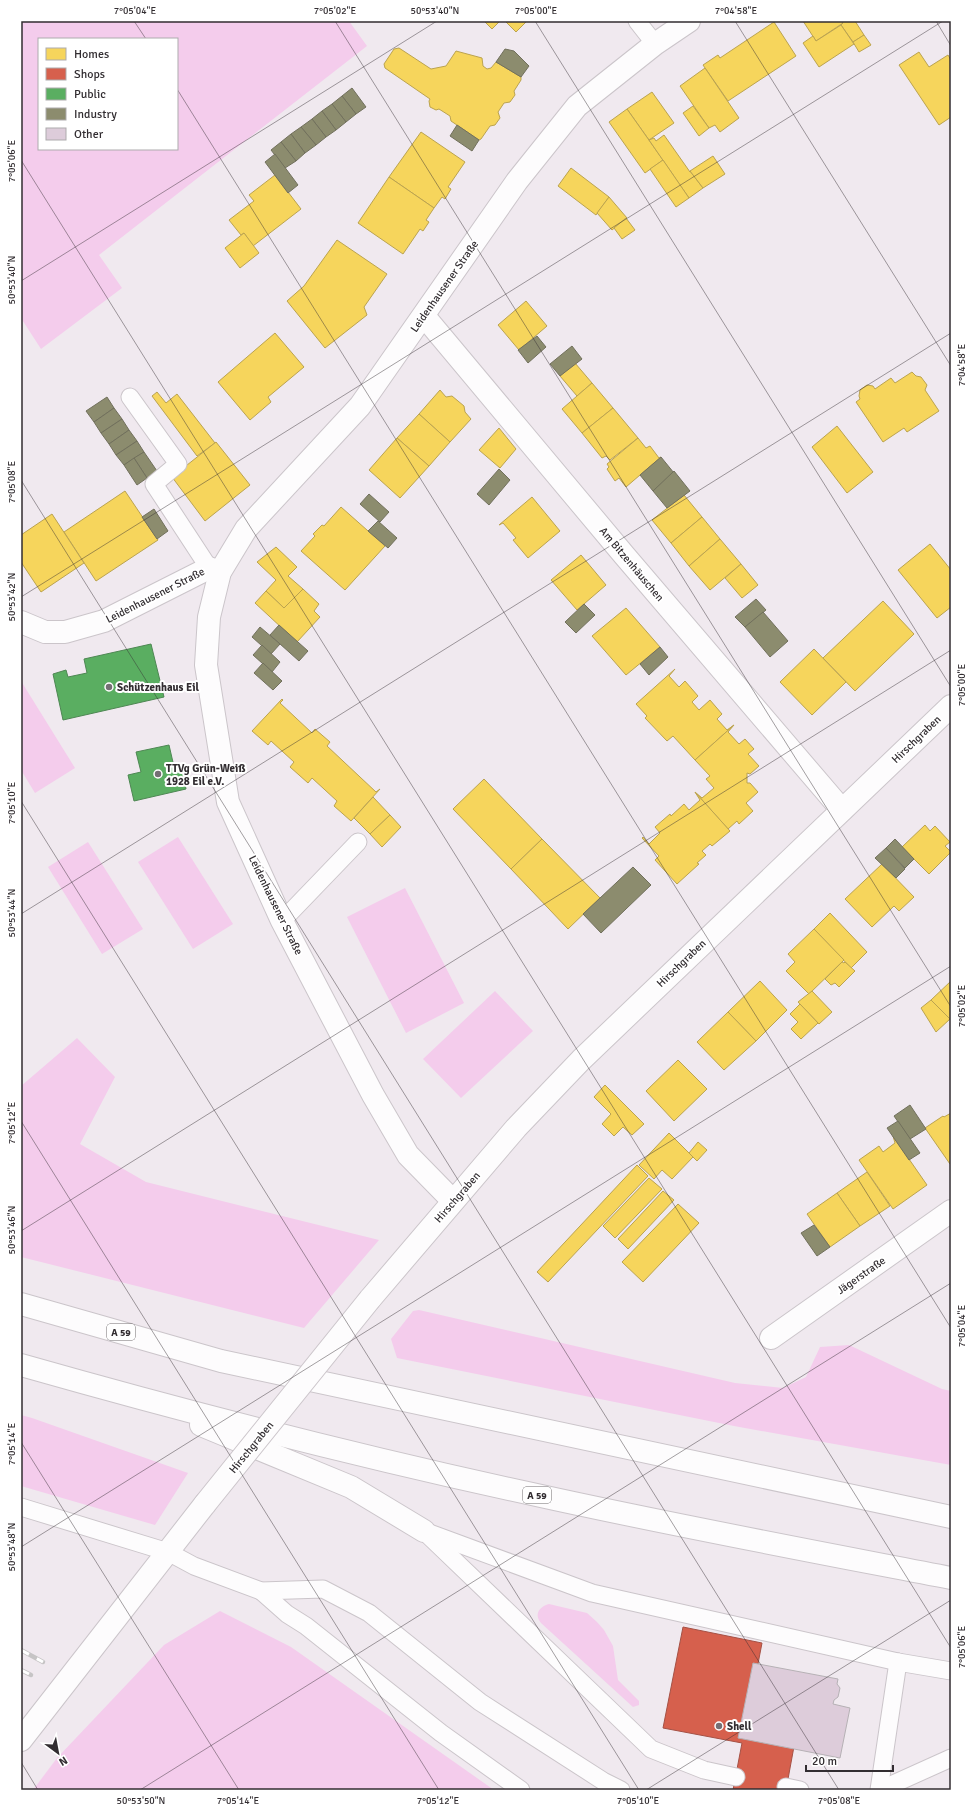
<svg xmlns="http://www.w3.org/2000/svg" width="972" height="1811" viewBox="0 0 972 1811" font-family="Signika,sans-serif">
<rect width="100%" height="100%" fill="#f0e9ef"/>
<g fill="#f4ccec" fill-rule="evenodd">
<path d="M21,21H349L367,46L99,255L122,288L41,349L21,318ZM39,39H177V149H39Z"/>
<polygon points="21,681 75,768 35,793 21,770"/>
<polygon points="178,837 233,924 193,949 138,862"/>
<polygon points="88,842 143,929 102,954 48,867"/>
<polygon points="405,888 464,1003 406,1033 347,917"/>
<polygon points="495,991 533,1031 461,1098 423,1059"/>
<polygon points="77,1038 115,1077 80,1144 146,1182 379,1240 304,1328 21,1257 21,1086"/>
<polygon points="419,1310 735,1383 783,1388 806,1377 820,1347 849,1345 942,1389 951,1391 951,1465 734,1426 397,1358 391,1339 413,1311"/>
<polygon points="21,1415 32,1418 188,1473 155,1525 21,1486"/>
<path d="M549,1604L587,1613L597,1622L604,1630L613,1646L618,1680L639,1701V1705L633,1707L541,1623C534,1614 539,1607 549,1604Z"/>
<polygon points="220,1611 291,1647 494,1790 33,1790 57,1758 164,1645"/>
</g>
<g fill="#f6d55c" stroke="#bba34f">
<polygon points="484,21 500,21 492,29"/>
<polygon points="505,21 527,21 516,32"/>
<polygon points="803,21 842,21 843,23 816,41"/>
<polygon points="842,21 855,21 864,35 853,42 841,25 843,23"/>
<polygon points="774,22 796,56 728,101 703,65 718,55 720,58"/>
<polygon points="841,25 854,44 819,67 803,43 813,36 816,41"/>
<polygon points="864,35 871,45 859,52 853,42"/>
<polygon points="399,48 431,69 446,66 456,51 482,58 483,66 487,69 491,68 496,62 521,77 521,80 514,91 515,95 510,102 504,103 498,112 500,118 495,125 490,126 481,139 479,140 451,121 450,116 439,109 436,110 430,107 429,101 430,99 385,68 384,64 394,49"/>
<polygon points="919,52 929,67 948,55 951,60 951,117 939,125 899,65"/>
<polygon points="705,68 739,118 720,132 715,125 709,128 680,86"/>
<polygon points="652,92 674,123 649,140 627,109"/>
<polygon points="693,106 709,128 699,136 683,113"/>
<polygon points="627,109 663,160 645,173 609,122"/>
<polygon points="421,132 465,162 448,187 451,189 445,199 442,197 434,208 389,177"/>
<polygon points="664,135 690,172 690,171 703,188 689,198 649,140 654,138 656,141"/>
<polygon points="713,156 725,174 703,188 690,171"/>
<polygon points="663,160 689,198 676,207 650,169"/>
<polygon points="571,168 609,197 596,215 558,186"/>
<polygon points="275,175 301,209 253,246 244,233 241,235 229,220 254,201 249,195"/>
<polygon points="389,177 434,208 426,220 429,222 423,231 420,229 403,254 358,223"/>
<polygon points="609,197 627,218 612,230 597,213"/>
<polygon points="626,218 635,230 622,239 614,228"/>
<polygon points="244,233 259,253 240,268 225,248"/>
<polygon points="337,240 387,274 364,307 367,315 325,348 287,301 304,286"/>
<polygon points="526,301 547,326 519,350 498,325"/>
<polygon points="275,333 304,367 268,397 271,402 250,420 218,382"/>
<polygon points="575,363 592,383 577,396 560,376"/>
<polygon points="912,372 916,376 921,377 927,385 925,390 939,411 907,432 904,428 883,442 856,402 860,399 859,396 860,390 867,385 873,386 875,389 891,378 895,383"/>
<polygon points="592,383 613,408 582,433 562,409"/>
<polygon points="440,390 446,397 452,396 464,406 465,412 471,419 450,442 419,414"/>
<polygon points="157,392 166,403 177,394 215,443 197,456 152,396"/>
<polygon points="613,408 638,438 610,460 606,456 602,458 582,433"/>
<polygon points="419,414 450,442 429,466 397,438"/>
<polygon points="837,426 873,472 847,493 812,447"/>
<polygon points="499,428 516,449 500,468 479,450"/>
<polygon points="397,438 429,466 400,498 369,470"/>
<polygon points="638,438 646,448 650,446 659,458 661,457 626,487 619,478 615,481 607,469 609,467 607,464"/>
<polygon points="216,442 250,485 205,521 172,477"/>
<polygon points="125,491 158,540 96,581 64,532"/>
<polygon points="684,495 702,517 671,543 652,520"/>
<polygon points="532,497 560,531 528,558 513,540 516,538 503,523 499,525"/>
<polygon points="341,507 385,546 345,590 301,551 315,536 313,534 322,525 324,526"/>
<polygon points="52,514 84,563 41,592 21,562 21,535"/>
<polygon points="702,517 720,539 689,566 671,543"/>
<polygon points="720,539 741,564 710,590 689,566"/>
<polygon points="930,544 951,570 951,607 937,618 898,570"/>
<polygon points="276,547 297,567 288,576 303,589 284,608 266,591 276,580 257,562"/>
<polygon points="581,555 606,585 577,610 551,580"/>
<polygon points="741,564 758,585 742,598 725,578"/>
<polygon points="303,589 319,604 314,611 320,617 297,642 255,603 266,591 284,608"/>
<polygon points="883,601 914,634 855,691 823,658"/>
<polygon points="626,608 660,647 626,675 592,636"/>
<polygon points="814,649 846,682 812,715 780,682"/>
<polygon points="675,669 669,676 679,687 685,681 698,696 692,702 699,710 710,700 722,714 717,719 727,730 734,725 695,760 673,736 667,741 645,718 647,716 636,704"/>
<polygon points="282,699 283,700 280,703 312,733 315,729 330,742 327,746 376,792 380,789 351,821 334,806 337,801 312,778 308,783 290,767 294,762 271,741 268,745 252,731"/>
<polygon points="734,725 728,732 739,744 745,739 754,749 748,754 759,766 750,774 747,773 747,783 750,783 758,792 746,803 753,811 739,824 737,821 728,829 695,792 702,798 714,788 706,779 710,776 695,760"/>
<polygon points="484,779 542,839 511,869 453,809"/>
<polygon points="695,792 730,831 712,846 710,844 702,851 706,855 697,863 699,864 677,884 655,860 659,856 642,838 643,837 649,844 660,833 655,827 670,814 671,816 684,804 689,810 700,800"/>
<polygon points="373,797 390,815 370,834 354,818"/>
<polygon points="390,815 401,827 382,847 370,834"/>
<polygon points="925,825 930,831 935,826 950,842 945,846 951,852 929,874 902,847"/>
<polygon points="542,839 600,898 568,929 511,869"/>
<polygon points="882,864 914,897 899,911 894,906 872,927 845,899"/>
<polygon points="830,913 867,952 851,968 814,929"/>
<polygon points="814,929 844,960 809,994 786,971 795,962 788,954"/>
<polygon points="842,962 844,963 845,962 855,971 839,987 835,983 831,985 825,979"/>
<polygon points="760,981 787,1010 756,1041 728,1012"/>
<polygon points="951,981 951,1018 950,1019 931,1000"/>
<polygon points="812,991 832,1012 819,1024 798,1002"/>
<polygon points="931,1000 950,1019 936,1032 921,1008"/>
<polygon points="800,1004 818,1023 801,1039 791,1029 798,1022 790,1014"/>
<polygon points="728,1012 756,1041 724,1070 697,1042"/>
<polygon points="678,1060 707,1089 674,1121 646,1091"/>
<polygon points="605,1085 644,1124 632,1135 623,1127 614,1136 602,1124 611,1114 594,1097"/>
<polygon points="951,1113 951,1163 950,1164 925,1128 943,1116 944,1117"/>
<polygon points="669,1133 693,1157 672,1179 662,1170 654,1179 639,1165"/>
<polygon points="893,1136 927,1185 893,1209 859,1160 879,1146 883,1152 895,1143"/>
<polygon points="698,1142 707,1150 697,1161 689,1153"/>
<polygon points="637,1165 648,1176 548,1282 537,1272"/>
<polygon points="867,1172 890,1206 860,1226 837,1193"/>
<polygon points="649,1178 662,1189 615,1238 603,1226"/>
<polygon points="663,1191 674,1200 628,1249 618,1239"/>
<polygon points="837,1193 860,1226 830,1247 807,1214"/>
<polygon points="678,1204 699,1223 643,1282 622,1262"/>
</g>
<polygon fill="#d6604d" stroke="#a55145" points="683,1627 762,1643 745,1731 795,1741 786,1790 733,1790 742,1743 663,1728"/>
<g fill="#5aae61" stroke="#4e8753">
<polygon points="151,644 164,697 63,720 53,674 66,670 68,677 87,673 84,659"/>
<polygon points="169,745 175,771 182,769 186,789 134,801 128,775 141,772 136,752"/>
</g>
<g fill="#8c8c6e" stroke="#71705c">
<polygon points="505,49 514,51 529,66 521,77 496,62"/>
<polygon points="352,88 366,107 356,114 342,96"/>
<polygon points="342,96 356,114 346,122 332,104"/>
<polygon points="332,104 346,122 336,130 322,111"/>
<polygon points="322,111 336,130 326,137 312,119"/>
<polygon points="312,119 326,137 316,145 301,127"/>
<polygon points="457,125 479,140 472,151 450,136"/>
<polygon points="301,127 316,145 305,153 291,134"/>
<polygon points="291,134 305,153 296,161 281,142"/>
<polygon points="281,142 296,161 285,168 271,150"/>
<polygon points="275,154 298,185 288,193 265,162"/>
<polygon points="537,336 546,347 528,363 518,350"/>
<polygon points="572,346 582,359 560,376 550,364"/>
<polygon points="107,397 114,408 94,422 86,411"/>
<polygon points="114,408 122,419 101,433 94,422"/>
<polygon points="122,419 129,430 109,444 101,433"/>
<polygon points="129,430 137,441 116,455 109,444"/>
<polygon points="137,441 144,452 124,465 116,455"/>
<polygon points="144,452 157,471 147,478 134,458"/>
<polygon points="661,457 674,473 653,491 640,475"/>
<polygon points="134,458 147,478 137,485 124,465"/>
<polygon points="499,469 510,480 489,505 477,494"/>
<polygon points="674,471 690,491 667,508 653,491"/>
<polygon points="369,494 389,512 380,522 360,504"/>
<polygon points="154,509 168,531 157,539 142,517"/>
<polygon points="378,521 397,538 388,548 368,531"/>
<polygon points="756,599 766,610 745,627 735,617"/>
<polygon points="584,604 595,615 576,633 565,622"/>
<polygon points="763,612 788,641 770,657 745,627"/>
<polygon points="279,625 308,651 299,661 270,635"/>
<polygon points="260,627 280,644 271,654 252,637"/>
<polygon points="262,645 280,662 272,672 253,655"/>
<polygon points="660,647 668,657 649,675 640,664"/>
<polygon points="263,663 282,681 273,690 254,673"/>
<polygon points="895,839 914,859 905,868 886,848"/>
<polygon points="886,848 905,869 896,878 875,858"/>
<polygon points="633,867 651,885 601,933 583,914"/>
<polygon points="910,1105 926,1129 910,1139 894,1116"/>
<polygon points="898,1121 920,1153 909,1160 887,1128"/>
<polygon points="814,1225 830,1247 817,1256 801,1233"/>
</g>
<polygon fill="#ddccda" stroke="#b6b1b5" points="753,1663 838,1679 837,1684 840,1688 838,1697 834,1700 833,1704 850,1708 840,1758 738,1738"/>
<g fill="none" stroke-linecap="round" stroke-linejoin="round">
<defs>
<g id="service">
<polyline points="637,21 655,44"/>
<polyline points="130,397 178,464 154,484 209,568"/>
<polyline points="282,921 358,842"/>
<polyline points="21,1507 168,1552 194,1566 261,1591 323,1589 369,1613 480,1702 603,1781 621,1790"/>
<polyline points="424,1531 592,1593 898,1662 951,1671"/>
<polyline points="429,1536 651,1749 704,1770 736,1777"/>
<polyline points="261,1591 287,1614 306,1626 441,1733 521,1790"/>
<polyline points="786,1787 800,1790"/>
<polyline points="879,1790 898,1662"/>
<polyline points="880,1790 951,1758"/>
</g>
<g id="minor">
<polyline points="424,316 624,555 842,810"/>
<polyline points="21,622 45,632 65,632 104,621 209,568 220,572"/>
<polyline points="453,1201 408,1155 373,1095 282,921 228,802 206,665 209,617 220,572 246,529 360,406 517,181 577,106 655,44 689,21"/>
<polyline points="771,1338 951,1211"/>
</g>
<g id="tertiary">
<polyline points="370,1299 516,1128 581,1060 951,706"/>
<polyline points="21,1740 205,1504"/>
</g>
<g id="motorway">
<polyline points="21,1304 221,1361 951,1517"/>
<path d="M21,1365C190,1413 361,1457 532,1494C671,1525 811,1551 951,1578"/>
<polyline points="201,1425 351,1487 424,1531"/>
</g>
</defs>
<use href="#service" stroke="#cbc5ca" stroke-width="19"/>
<use href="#minor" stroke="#cbc5ca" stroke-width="24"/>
<use href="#tertiary" stroke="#cbc5ca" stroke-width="24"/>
<use href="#motorway" stroke="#cbc5ca" stroke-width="24"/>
<use href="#service" stroke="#fdfcfd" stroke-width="17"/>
<use href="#minor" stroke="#fdfcfd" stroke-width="22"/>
<use href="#tertiary" stroke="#fdfcfd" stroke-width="22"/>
<use href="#motorway" stroke="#fdfcfd" stroke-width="22"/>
<defs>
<g id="rail">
<polyline points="21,1650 43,1662"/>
<polyline points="21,1670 31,1675"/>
</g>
</defs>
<use href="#rail" stroke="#c6c4c5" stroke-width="4.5"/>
<use href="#rail" stroke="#fff" stroke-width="3" stroke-dasharray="9" stroke-linecap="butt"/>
<defs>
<polyline id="tertiary-bridge" points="205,1504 370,1299"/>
</defs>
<use href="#tertiary-bridge" stroke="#cbc5ca" stroke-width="24" stroke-linecap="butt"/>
<use href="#tertiary-bridge" stroke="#fdfcfd" stroke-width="22"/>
</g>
<path fill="none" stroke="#322d31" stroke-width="1" stroke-opacity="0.45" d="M134,21L146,39M335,21L951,1007M535,21L951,687M735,21L951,366M936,21L951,46M177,89L951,1328M21,160L951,1648M21,281L437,21M21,480L839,1790M21,597L943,21M21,801L639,1790M21,914L951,333M21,1121L439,1790M21,1231L951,650M21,1442L239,1790M21,1547L951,966M21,1762L38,1790M140,1790L951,1283M646,1790L951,1600"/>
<g fill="#746f74" stroke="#fff" stroke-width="1.5">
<circle cx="109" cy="687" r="4"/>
<circle cx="158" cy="774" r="4"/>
<circle cx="719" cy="1726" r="4"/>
</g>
<g text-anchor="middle" stroke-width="4" stroke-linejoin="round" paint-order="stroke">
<g fill="#fff" stroke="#706c6f" stroke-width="1">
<rect x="107" y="1324" width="28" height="16" rx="3"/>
<rect x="523" y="1487" width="28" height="16" rx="3"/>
</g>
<g font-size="10" font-weight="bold" fill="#322d31">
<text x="121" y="1336">A 59</text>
<text x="537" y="1499">A 59</text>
</g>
<g font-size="11" fill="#322d31" stroke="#fff">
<text transform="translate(444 286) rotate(-55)" y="4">Leidenhausener Straße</text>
<text transform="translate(632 564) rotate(50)" y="4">Am Bitzenhäuschen</text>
<text transform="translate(155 595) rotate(-27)" y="4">Leidenhausener Straße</text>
<text transform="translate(916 739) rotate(-44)" y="4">Hirschgraben</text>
<text transform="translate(276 905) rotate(64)" y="4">Leidenhausener Straße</text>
<text transform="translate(681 963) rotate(-44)" y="4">Hirschgraben</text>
<text transform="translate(457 1197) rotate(-49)" y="4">Hirschgraben</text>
<text transform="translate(861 1275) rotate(-35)" y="4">Jägerstraße</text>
<text transform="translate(251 1447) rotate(-51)" y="4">Hirschgraben</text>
</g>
<g font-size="11" font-weight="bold" fill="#322d31" stroke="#fff" text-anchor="start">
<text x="117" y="691">Schützenhaus Eil</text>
<text x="166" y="772">TTVg Grün-Weiß<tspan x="166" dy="13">1928 Eil e.V.</tspan></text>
<text x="727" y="1730">Shell</text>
</g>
</g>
<rect width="972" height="1811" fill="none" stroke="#ffffff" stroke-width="44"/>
<rect x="38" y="38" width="140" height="112" fill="#ffffff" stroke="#adabad"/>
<rect x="46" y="48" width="20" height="12" fill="#f6d55c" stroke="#adabad"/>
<text x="74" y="58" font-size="12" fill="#322d31">Homes</text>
<rect x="46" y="68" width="20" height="12" fill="#d6604d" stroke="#adabad"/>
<text x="74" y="78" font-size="12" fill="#322d31">Shops</text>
<rect x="46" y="88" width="20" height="12" fill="#5aae61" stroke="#adabad"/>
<text x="74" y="98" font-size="12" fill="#322d31">Public</text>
<rect x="46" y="108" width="20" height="12" fill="#8c8c6e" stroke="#adabad"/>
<text x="74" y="118" font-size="12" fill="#322d31">Industry</text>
<rect x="46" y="128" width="20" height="12" fill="#ddccda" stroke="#adabad"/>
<text x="74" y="138" font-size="12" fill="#322d31">Other</text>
<g transform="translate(58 1753) rotate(148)" stroke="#ffffff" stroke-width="3" paint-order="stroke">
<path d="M0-3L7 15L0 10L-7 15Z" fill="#322d31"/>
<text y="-6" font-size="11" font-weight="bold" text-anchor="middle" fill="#322d31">N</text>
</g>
<path d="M806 1765v6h87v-6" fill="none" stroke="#322d31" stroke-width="2"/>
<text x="812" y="1765" font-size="12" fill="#322d31" stroke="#ffffff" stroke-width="3" paint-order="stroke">20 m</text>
<rect x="22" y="22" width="928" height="1767" fill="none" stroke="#322d31" stroke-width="1.5"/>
<g font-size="10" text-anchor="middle" fill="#322d31">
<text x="135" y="14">7°05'04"E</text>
<text x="335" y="14">7°05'02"E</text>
<text x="435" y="14">50°53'40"N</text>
<text x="536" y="14">7°05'00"E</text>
<text x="736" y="14">7°04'58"E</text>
<text transform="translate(11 161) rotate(-90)" y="4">7°05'06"E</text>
<text transform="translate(11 280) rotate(-90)" y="4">50°53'40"N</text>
<text transform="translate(961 365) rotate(-90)" y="4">7°04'58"E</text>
<text transform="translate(11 482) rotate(-90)" y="4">7°05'08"E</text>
<text transform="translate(11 597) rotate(-90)" y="4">50°53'42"N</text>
<text transform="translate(961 685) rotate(-90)" y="4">7°05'00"E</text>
<text transform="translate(11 803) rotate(-90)" y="4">7°05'10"E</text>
<text transform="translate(11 913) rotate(-90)" y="4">50°53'44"N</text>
<text transform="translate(961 1006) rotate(-90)" y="4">7°05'02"E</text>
<text transform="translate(11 1123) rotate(-90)" y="4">7°05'12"E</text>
<text transform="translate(11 1230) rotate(-90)" y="4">50°53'46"N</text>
<text transform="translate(961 1326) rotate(-90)" y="4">7°05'04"E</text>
<text transform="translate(11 1444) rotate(-90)" y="4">7°05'14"E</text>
<text transform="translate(11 1547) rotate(-90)" y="4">50°53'48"N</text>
<text transform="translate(961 1647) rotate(-90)" y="4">7°05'06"E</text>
<text x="141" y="1804">50°53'50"N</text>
<text x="238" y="1804">7°05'14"E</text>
<text x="438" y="1804">7°05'12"E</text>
<text x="638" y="1804">7°05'10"E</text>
<text x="839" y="1804">7°05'08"E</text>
</g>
</svg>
